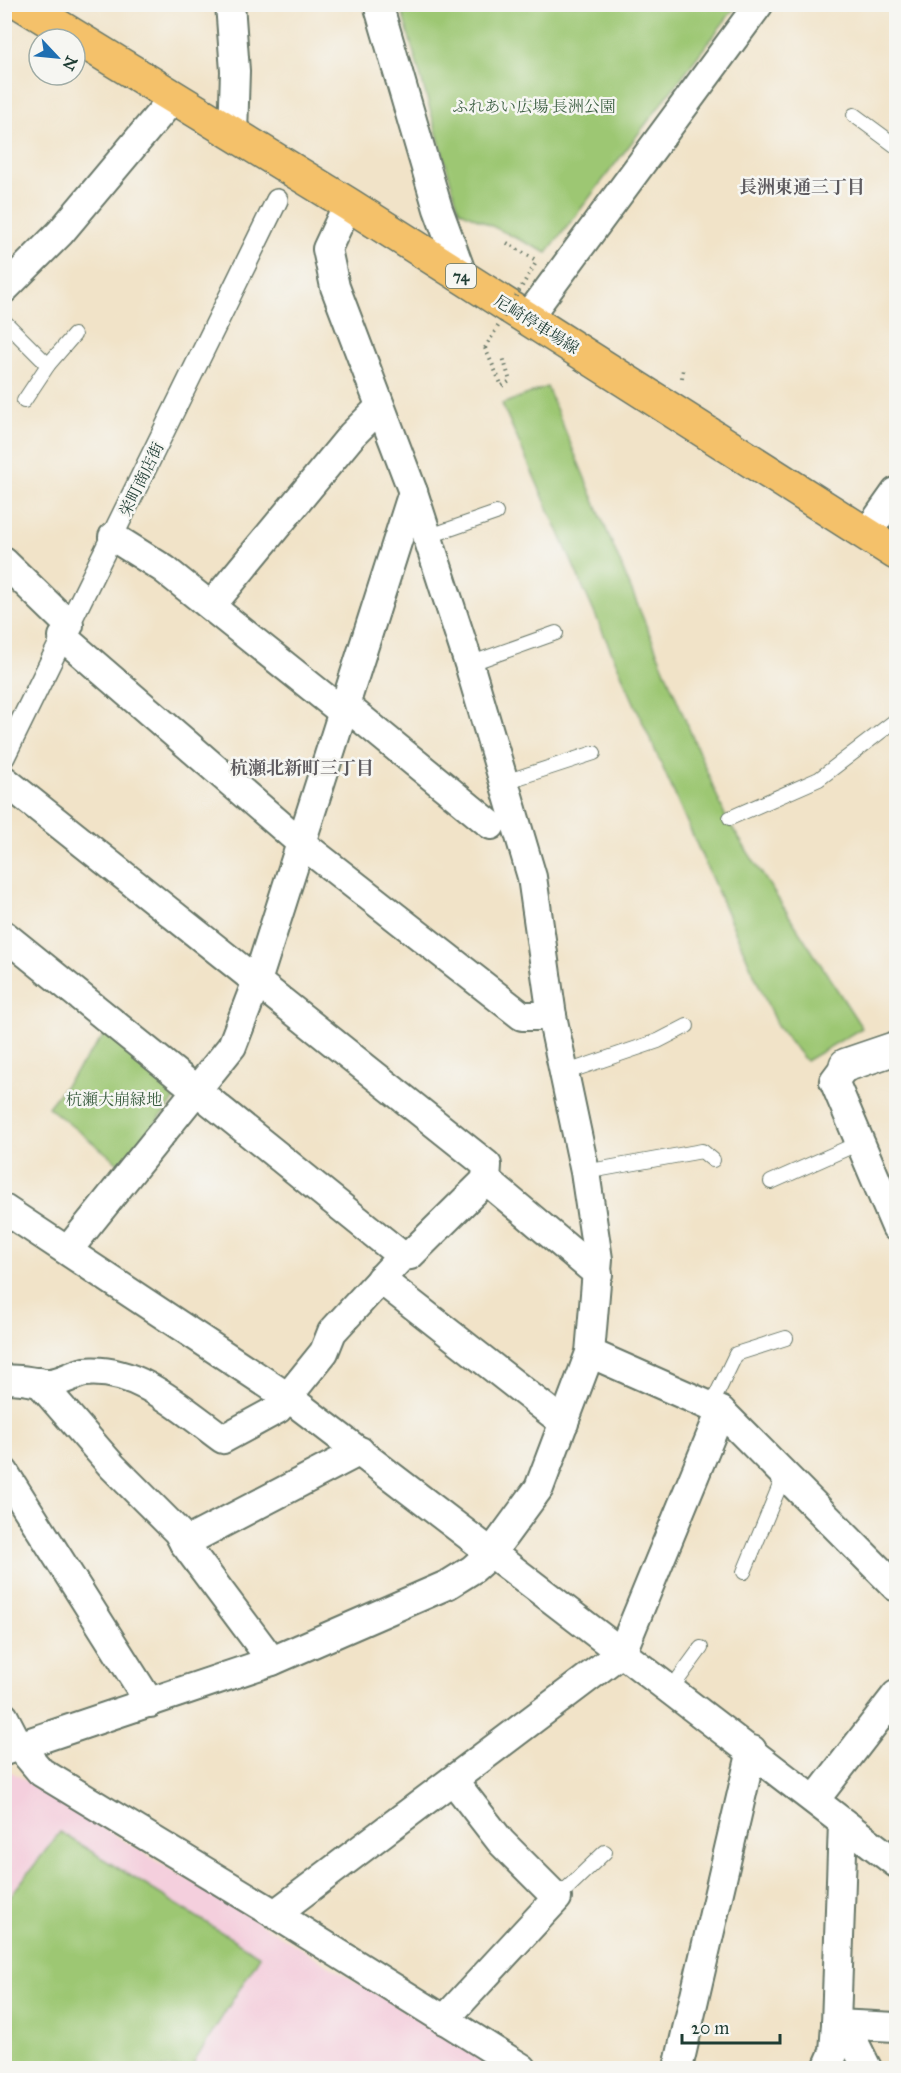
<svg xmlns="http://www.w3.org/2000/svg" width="901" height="2073" viewBox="0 0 901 2073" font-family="'IM FELL Great Primer','Noto Serif JP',serif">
<rect width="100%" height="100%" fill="#f6f6f2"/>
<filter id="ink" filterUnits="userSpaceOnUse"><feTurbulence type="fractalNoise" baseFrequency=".0167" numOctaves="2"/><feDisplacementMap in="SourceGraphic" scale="12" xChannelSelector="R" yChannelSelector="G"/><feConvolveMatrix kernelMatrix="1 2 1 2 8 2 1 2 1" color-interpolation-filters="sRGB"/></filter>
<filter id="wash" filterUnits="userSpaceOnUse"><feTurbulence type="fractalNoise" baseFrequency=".008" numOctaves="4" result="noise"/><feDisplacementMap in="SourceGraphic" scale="24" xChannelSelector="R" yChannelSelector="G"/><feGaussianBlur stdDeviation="1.35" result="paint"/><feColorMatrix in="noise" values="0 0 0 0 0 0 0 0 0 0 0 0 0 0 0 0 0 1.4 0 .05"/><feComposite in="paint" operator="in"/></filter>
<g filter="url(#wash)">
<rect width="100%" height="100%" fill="#f1e3c8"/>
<polygon fill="#f4cfdd" points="12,1772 88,1819 498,2068 5,2068 4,1773"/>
<g fill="#9dc773" stroke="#5e8254" stroke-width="1.5">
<polygon points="400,5 400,4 737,5 547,253 459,210"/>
<polygon points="547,387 727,820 862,1028 806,1061 777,1026 502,404"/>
<polygon points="109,1029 180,1093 121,1165 48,1107"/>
<polygon points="60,1832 260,1956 193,2064 199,2068 5,2068 5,1903"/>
</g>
</g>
<g filter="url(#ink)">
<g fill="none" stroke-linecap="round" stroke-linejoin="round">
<defs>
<g id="service">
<polyline points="854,115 896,146"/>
<polyline points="4,321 48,365"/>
<polyline points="24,401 48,365 74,335"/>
<polyline points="427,537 496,513"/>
<polyline points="469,664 556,633"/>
<polyline points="505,782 594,753"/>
<polyline points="730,818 819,779 896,720"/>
<polyline points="564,1073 658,1041 687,1026"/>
<polyline points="585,1172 702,1151 713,1160"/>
<polyline points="771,1182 859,1143"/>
<polyline points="711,1406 736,1354 786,1338"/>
<polyline points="744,1572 785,1473"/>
<polyline points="671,1689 701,1648"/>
<polyline points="557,1898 605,1852"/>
</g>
<polyline id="pedestrian" points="4,757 277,200"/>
<g id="minor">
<polyline points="230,4 235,71 233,134"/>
<polyline points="378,4 438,209 463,277"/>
<polyline points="4,289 60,233 174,97"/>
<polyline points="528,317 759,4"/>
<polyline points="867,533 896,492"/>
<polyline points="113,537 164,569 344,713"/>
<polyline points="4,562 69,625"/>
<polyline points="211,606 352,435 379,408"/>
<polyline points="63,637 301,843 522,1016 552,1016"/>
<polyline points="346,706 491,825"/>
<polyline points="4,780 487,1165 486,1180 598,1274"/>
<polyline points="4,935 402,1256"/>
<polyline points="846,1065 834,1081 896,1227"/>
<polyline points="4,1209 289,1398 896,1863"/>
<polyline points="68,1250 232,1046 257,981 413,492"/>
<polyline points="380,1279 564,1423"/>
<polyline points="590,1353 721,1411 896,1587"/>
<path d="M4,1380C20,1377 34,1384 50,1383C62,1382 73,1374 85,1372C138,1367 183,1410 223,1439L278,1409L324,1352L332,1332L402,1256L410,1255L486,1180"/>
<polyline points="39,1382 112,1466 178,1532 184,1543 272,1661"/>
<polyline points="4,1472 150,1703"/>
<polyline points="184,1543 360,1451"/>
<polyline points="4,1717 19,1746 41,1772 275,1914 522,2068"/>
<polyline points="4,1751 272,1661 449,1584 473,1569 492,1552 539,1488 590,1353 598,1259 585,1172 552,1016 532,877 469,664 413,492 335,287 327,249 348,204"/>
<polyline points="815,1800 896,1695"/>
<polyline points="275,1914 622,1652 721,1411"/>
<polyline points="444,2020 557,1898 501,1842 453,1780"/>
<polyline points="836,2024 896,2027"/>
<polyline points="836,2024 857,2048 867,2068"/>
<polyline points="678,2068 752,1750"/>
<polyline points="827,2068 834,2052 836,2024 843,1823"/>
</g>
<polyline id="tertiary" points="846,1065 896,1048"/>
<polyline id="primary" points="22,4 348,204 896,553"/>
</defs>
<use href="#service" stroke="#687768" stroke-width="16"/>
<use href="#pedestrian" stroke="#687768" stroke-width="24"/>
<use href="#minor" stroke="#687768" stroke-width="32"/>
<use href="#tertiary" stroke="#687768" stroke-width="36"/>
<use href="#primary" stroke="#687768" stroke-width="36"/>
<g stroke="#687768" stroke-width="4" stroke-dasharray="1.5 4.5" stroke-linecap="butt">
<polyline points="507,243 534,259"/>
<polyline points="485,348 502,386 510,381 503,357"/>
<polyline points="682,378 683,368"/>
</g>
<use href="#service" stroke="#fff" stroke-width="14"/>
<use href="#pedestrian" stroke="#fff" stroke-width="21"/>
<use href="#minor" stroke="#fff" stroke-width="28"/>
<use href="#tertiary" stroke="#fff" stroke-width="33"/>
<use href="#primary" stroke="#f4c16a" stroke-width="33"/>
<polyline stroke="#687768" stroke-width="4" stroke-dasharray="1.5 4.5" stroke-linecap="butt" points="485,348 537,261"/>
</g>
</g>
<g text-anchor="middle" stroke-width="5" stroke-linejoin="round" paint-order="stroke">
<rect fill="#f6f6f2" stroke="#60746d" stroke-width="1.5" x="446" y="264" width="30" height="24" rx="4.5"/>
<g font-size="15" font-weight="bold" fill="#1f3d34">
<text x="461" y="281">74</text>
</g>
<g font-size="16" fill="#3e6044" stroke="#f6f6f2">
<text x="534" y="112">ふれあい広場 長洲公園</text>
<text x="114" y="1105">杭瀬大崩緑地</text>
</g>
<g font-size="16" fill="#1f3d34" stroke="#f6f6f2">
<text transform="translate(537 324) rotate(32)" y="6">尼崎停車場線</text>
<text transform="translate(141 479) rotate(-64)" y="6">栄町商店街</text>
</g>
<g font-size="18" font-weight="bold" fill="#5e5b5f" stroke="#f6f6f2">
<text x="802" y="193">長洲東通三丁目</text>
<text x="302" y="774">杭瀬北新町三丁目</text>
</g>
</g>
<rect width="901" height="2073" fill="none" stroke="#f6f6f2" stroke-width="24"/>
<g transform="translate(57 57) rotate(116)"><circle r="28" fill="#f6f6f2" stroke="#a0aca6" stroke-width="1.5"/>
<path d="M0-4.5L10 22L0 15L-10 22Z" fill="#1f6fb2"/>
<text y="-9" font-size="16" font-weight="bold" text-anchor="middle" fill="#1f3d34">N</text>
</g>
<path d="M682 2034v9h98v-9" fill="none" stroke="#1f3d34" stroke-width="3"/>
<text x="691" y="2034" font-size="18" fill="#1f3d34" stroke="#f6f6f2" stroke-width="4.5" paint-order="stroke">20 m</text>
</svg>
